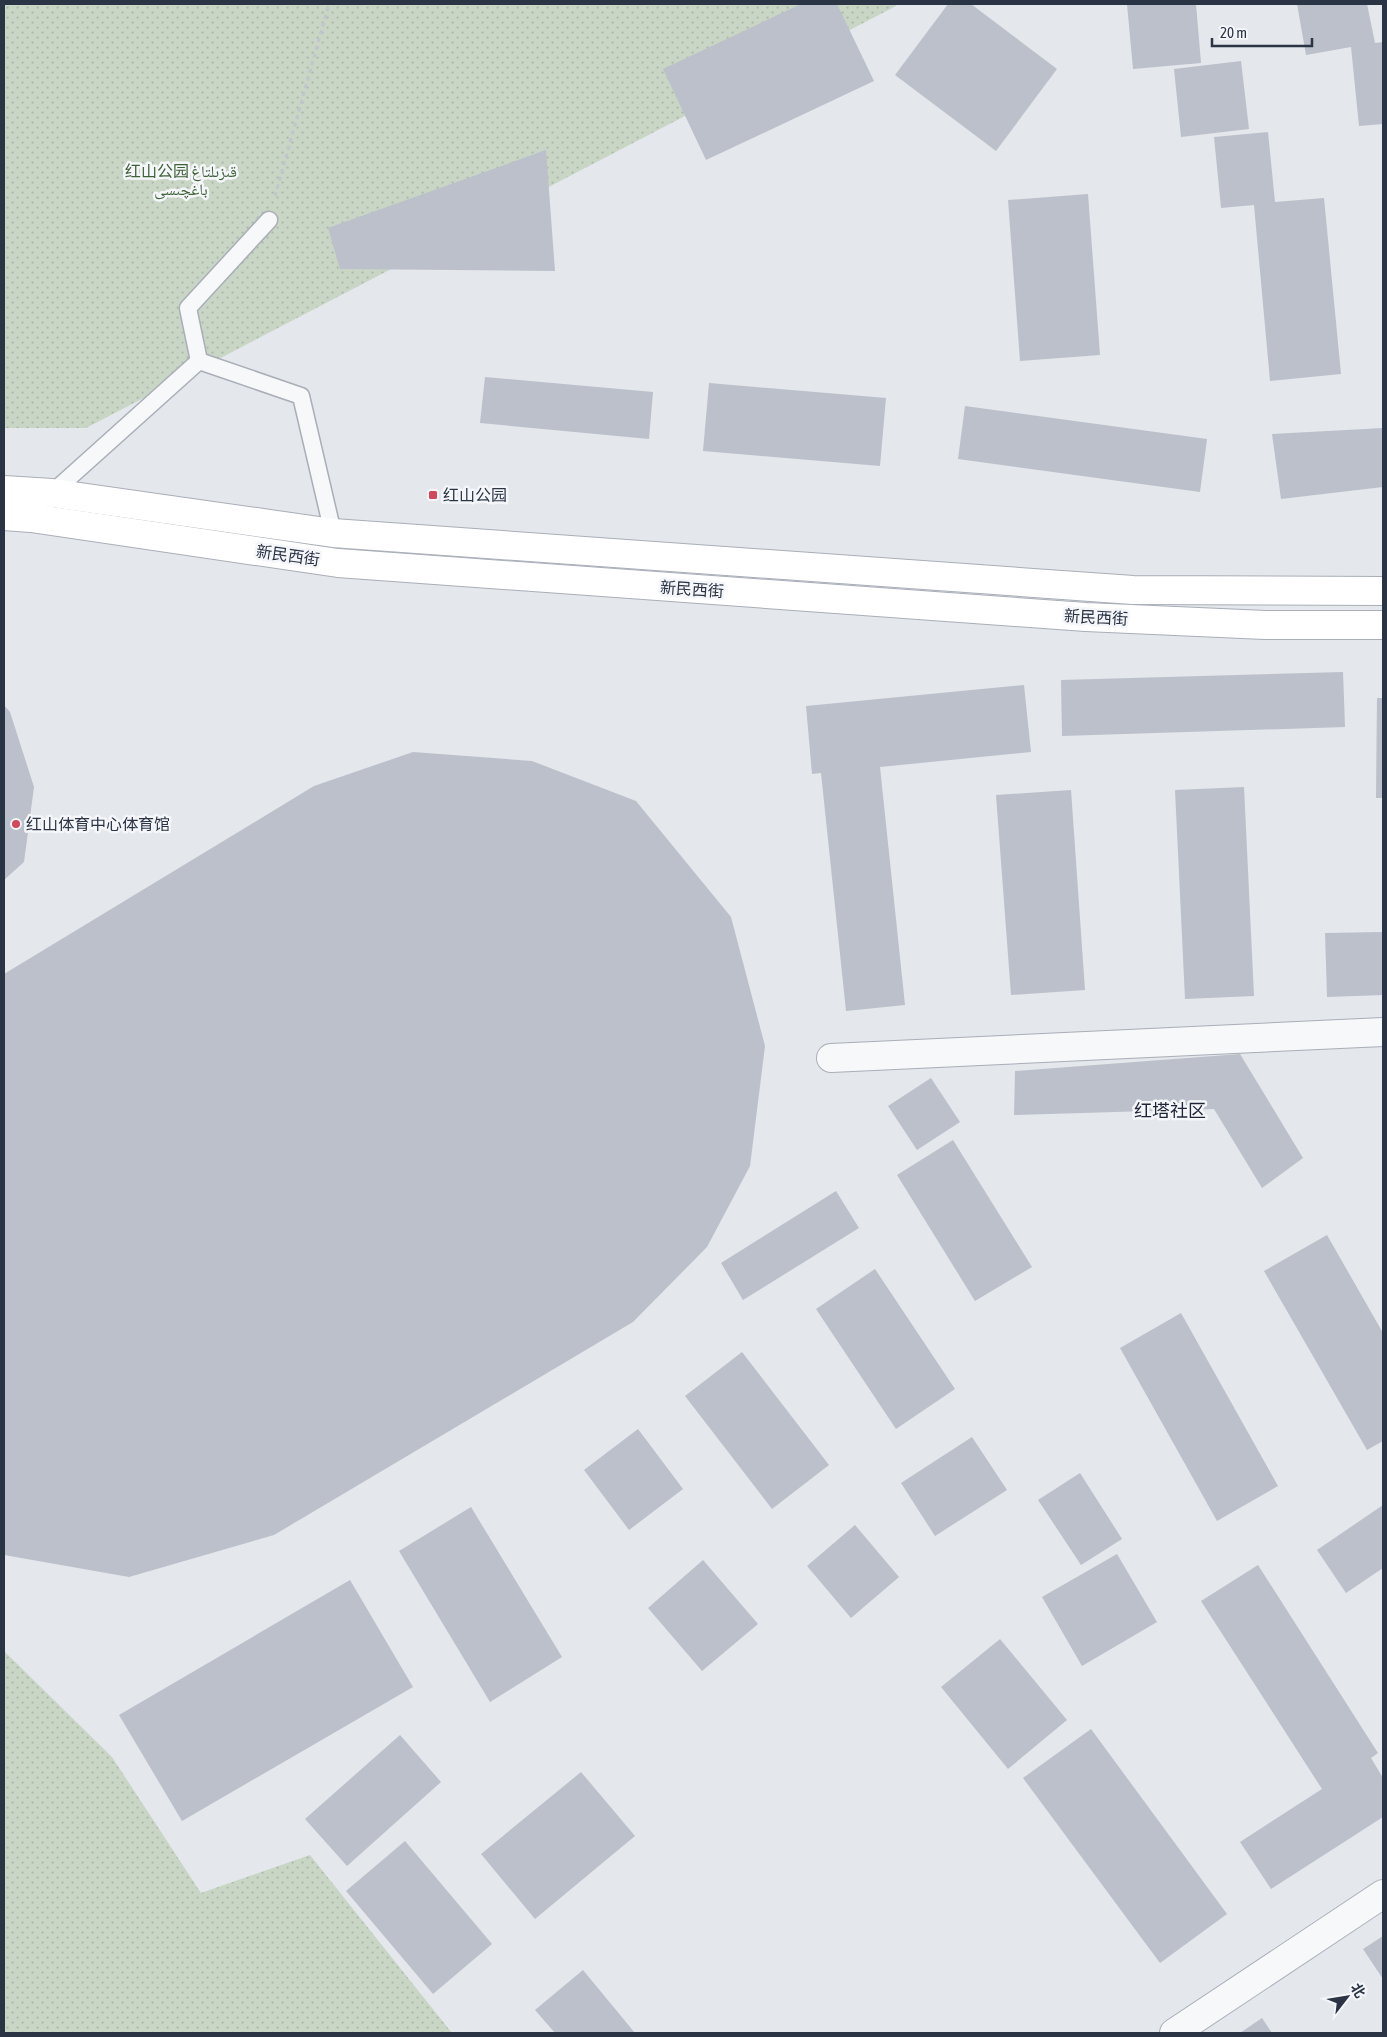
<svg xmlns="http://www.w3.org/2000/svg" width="1387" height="2037" viewBox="0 0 1387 2037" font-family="'Asap Condensed','Noto Naskh Arabic','Noto Sans SC',sans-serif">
<defs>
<pattern id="grass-dots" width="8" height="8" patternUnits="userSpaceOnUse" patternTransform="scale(1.25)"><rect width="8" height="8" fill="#c9d6c5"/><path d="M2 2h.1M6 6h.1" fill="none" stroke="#adb8ab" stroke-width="1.8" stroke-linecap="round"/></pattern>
</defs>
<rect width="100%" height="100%" fill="#e4e7ec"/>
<g fill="url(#grass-dots)">
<polygon points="4,4 896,4 896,6 86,428 4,428"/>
<polygon points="4,1651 112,1757 201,1893 310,1855 452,2033 4,2033"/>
</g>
<g fill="#bbc0ca">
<polygon points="801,4 837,4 874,81 706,160 663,69"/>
<polygon points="948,4 971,4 1057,69 996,151 895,75"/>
<polygon points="1127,4 1196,4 1201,63 1133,69"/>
<polygon points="1297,4 1367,4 1375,43 1383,42 1383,124 1359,126 1351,47 1306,55"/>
<polygon points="1241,61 1249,129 1181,137 1174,69"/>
<polygon points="1268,132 1275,202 1324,198 1341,374 1270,381 1254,205 1221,208 1214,137"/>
<polygon points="546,150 555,271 340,269 328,228"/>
<polygon points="1088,194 1100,355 1020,361 1008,200"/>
<polygon points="485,377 653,392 649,439 480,423"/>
<polygon points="709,383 886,398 880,466 703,451"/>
<polygon points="965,406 1207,439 1200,492 958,459"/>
<polygon points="1383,428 1383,487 1281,499 1272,434"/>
<polygon points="1343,672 1345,727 1062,736 1061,680"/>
<polygon points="1024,685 1031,752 880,767 905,1005 846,1011 821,773 812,774 806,706"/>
<polygon points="1377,698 1383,698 1383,798 1376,798"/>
<polygon points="4,705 10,712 34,787 24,862 4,880"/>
<polygon points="413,752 532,761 636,801 731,917 765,1046 750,1166 707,1247 633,1322 274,1535 129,1577 4,1555 4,974 314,786"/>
<polygon points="1244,787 1254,996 1185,999 1175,790"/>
<polygon points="1071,790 1085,990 1011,995 996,795"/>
<polygon points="1383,932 1383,995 1327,997 1325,933"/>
<polygon points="1240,1054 1303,1158 1262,1188 1214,1109 1014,1115 1015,1071"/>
<polygon points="931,1078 960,1122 917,1150 888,1106"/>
<polygon points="953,1140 1032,1267 975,1301 897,1175"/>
<polygon points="836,1191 859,1228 743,1300 721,1263"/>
<polygon points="1327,1235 1383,1333 1383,1441 1367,1450 1264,1271"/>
<polygon points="875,1269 955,1389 896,1429 816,1309"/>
<polygon points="1181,1313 1278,1486 1217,1521 1120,1348"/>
<polygon points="742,1352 829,1465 772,1509 685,1396"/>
<polygon points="638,1429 683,1489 629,1530 584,1470"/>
<polygon points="972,1437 1007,1490 935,1536 901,1483"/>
<polygon points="1080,1473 1122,1539 1081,1565 1038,1500"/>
<polygon points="1383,1505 1383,1568 1346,1593 1317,1550"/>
<polygon points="471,1507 562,1657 490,1702 399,1551"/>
<polygon points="855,1525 899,1577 851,1618 807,1566"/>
<polygon points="1117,1554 1157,1622 1082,1666 1042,1597"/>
<polygon points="703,1560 758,1624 702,1671 648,1608"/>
<polygon points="1258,1565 1378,1753 1371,1758 1383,1778 1383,1817 1271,1889 1240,1842 1322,1789 1201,1601"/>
<polygon points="350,1580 413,1687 182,1821 119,1715"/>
<polygon points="1000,1639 1067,1720 1008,1769 941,1687"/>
<polygon points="1091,1729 1227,1914 1160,1963 1023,1778"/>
<polygon points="400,1735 441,1782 347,1866 305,1819"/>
<polygon points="581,1772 635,1836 535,1919 481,1854"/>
<polygon points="405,1841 492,1944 433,1994 346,1891"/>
<polygon points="1383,1936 1383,1979 1363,1949"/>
<polygon points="583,1970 635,2033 555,2033 535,2010"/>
<polygon points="1262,2018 1272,2033 1240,2033"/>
</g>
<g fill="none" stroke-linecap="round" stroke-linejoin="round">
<defs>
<g id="service">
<polyline points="199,361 188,308 269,220"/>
<polyline points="52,493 199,361 301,396 333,533"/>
</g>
<g id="minor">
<polyline points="831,1058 1383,1032"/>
<polyline points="1174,2033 1383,1894"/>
</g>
<g id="secondary">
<polyline points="4,490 52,493 333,533 1133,590 1383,591"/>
<polyline points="4,516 31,518 338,563 1086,617 1265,625 1383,625"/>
</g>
</defs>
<use href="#service" stroke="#a9aeb7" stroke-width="19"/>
<use href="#minor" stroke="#a9aeb7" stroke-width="30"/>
<use href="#secondary" stroke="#a9aeb7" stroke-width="30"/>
<polyline stroke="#c2c5cb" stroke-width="3" stroke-dasharray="4 4" stroke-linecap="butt" points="275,196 329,4"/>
<use href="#service" stroke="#f7f8fa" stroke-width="16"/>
<use href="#minor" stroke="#f7f8fa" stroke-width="28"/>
<use href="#secondary" stroke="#fff" stroke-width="28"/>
</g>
<g fill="#d1495b" stroke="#f4f6f9" stroke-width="2">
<rect x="428" y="490" width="10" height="10" rx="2.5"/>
<circle cx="16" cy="824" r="5"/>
</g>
<g text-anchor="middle" stroke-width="5" stroke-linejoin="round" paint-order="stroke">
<g font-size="16" fill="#3f6138" stroke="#f4f6f9">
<text x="181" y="177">红山公园 قىزىلتاغ<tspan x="181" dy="18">باغچىسى</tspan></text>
</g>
<g font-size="16" fill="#2b3445" stroke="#f4f6f9" text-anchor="start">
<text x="443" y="501">红山公园</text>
<text x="26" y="830">红山体育中心体育馆</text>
</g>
<g font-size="16" fill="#2b3445" stroke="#f4f6f9">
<text transform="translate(288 555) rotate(8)" y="6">新民西街</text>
<text transform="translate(692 589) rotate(4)" y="6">新民西街</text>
<text transform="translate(1096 617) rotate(3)" y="6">新民西街</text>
</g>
<g font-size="18" fill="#1d2536" stroke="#f4f6f9">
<text x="1170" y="1117">红塔社区</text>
</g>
</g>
<rect width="1387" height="2037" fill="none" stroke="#2b3445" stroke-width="10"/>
<g transform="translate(1347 1997) rotate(59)" stroke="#f4f6f9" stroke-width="4" paint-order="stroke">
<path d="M0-4L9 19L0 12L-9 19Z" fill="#2b3445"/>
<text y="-8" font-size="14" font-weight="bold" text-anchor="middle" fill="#2b3445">北</text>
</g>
<path d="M1212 38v8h100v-8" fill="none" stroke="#2b3445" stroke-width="2.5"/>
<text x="1220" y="38" font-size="15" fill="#2b3445" stroke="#f4f6f9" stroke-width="4" paint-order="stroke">20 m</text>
</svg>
